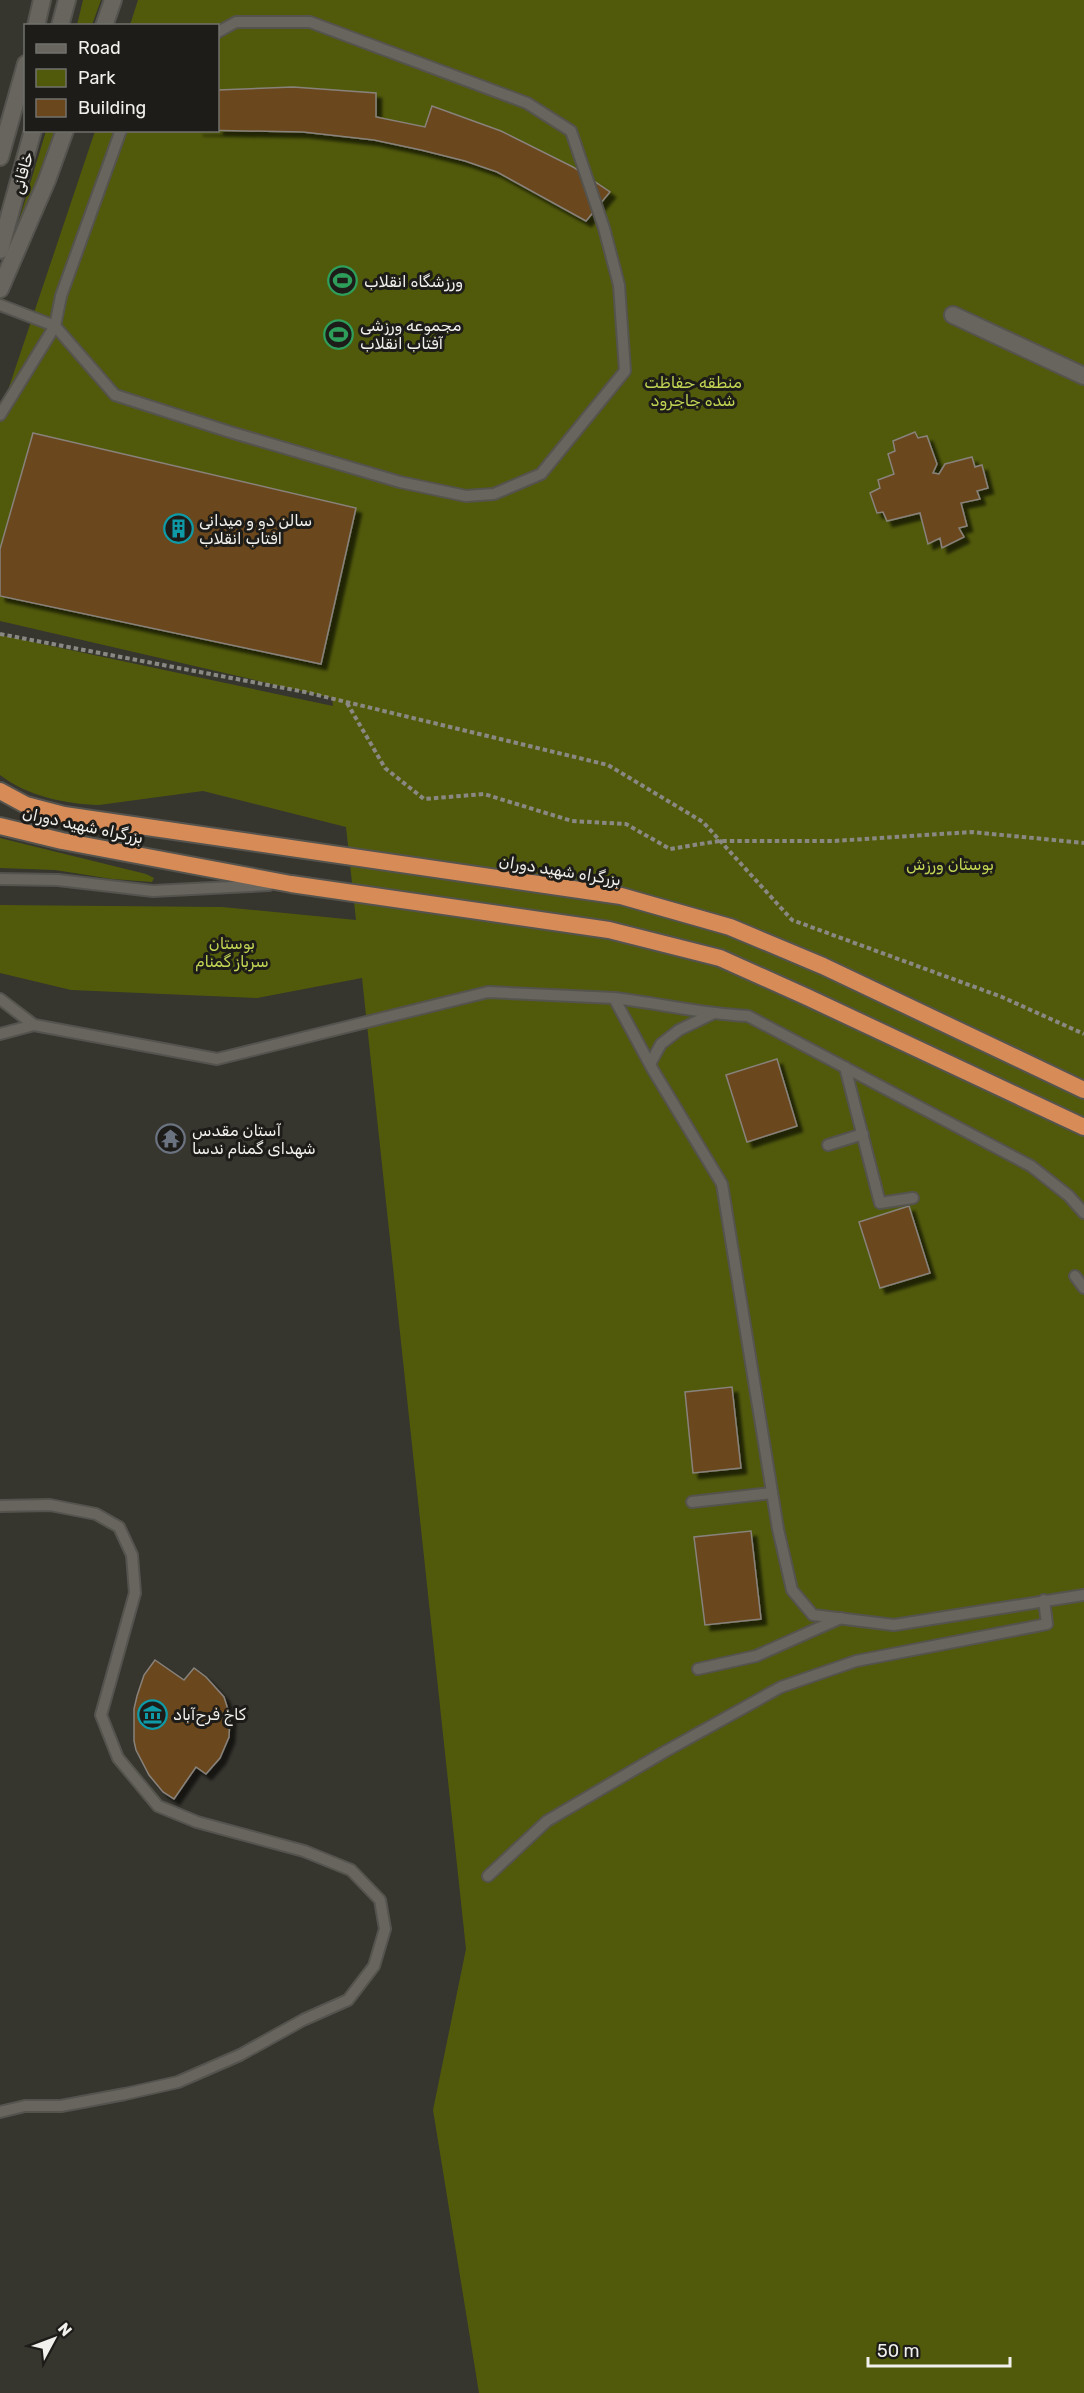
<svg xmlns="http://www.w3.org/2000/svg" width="1084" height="2393" viewBox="0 0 1084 2393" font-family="Rubik,'Noto Naskh Arabic',sans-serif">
<defs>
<filter id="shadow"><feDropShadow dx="5.5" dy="5.5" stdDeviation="1.5" flood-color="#0009"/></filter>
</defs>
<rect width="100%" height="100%" fill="#36352e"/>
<g fill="#515a0b">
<polygon points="83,0 101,0 92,25 77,25"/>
<path d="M138,0H1084V2393H479L433,2110L466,1949L362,978L257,998L71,990L0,973V905L222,907L356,920L346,827L203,791L99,805C65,804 27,796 0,775V635L333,706L332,698L0,621V414L95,131L218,130V26L130,25Z"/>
<polygon points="46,131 56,131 10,250"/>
<polygon points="0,838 146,874 154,878 152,882 112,879 55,870 0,868"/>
</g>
<g fill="#6a471d" stroke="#88827b" stroke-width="1.5" filter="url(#shadow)">
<polygon points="293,87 376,93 376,117 425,127 432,106 501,131 573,167 610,192 586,221 497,172 465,161 421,150 374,140 303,132 197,130 218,130 218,90"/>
<polygon points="915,432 918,438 927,436 937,464 933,473 939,474 945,464 972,457 975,467 982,465 988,488 977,491 980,499 961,503 967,526 959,528 964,537 942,548 940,538 928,544 920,513 887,521 883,512 877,513 870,493 880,488 878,480 894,474 888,454 895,451 893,441"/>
<polygon points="33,433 356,508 321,664 0,596 0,549"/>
<polygon points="777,1059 797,1126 747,1142 726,1075"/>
<polygon points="909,1206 930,1273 880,1288 859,1222"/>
<polygon points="732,1387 741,1468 693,1473 685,1392"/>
<polygon points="751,1531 761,1619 705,1625 694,1537"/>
<polygon points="155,1660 184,1680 194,1668 206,1677 224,1697 230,1716 229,1737 220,1758 206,1774 196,1767 174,1799 163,1792 149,1775 136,1750 134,1741 134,1709 137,1696 144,1675"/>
</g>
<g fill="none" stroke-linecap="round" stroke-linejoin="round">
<defs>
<g id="service">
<polyline points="0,305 55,326 115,395 230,432 400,482 466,496 494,494 541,474 625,371 619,285 604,228 571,131 527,103 310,22 236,22 218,32"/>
<polyline points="0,415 55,326 61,296 121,130"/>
<polyline points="0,879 58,880 153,891 269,885"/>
<path d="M614,998C658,1003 702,1014 748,1016L1031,1166L1069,1196L1084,1213"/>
<polyline points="0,999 34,1025 0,1034"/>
<polyline points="34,1025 217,1059 488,992 614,998 653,1070 722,1184 778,1529 792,1590 813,1615 894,1625 1084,1595"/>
<polyline points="650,1064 661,1044 679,1030 712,1014"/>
<polyline points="845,1067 880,1203 913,1198"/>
<polyline points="828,1145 863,1134"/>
<polyline points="1075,1276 1084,1288"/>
<polyline points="692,1502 772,1493"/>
<polyline points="0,1506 50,1505 96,1514 119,1527 132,1555 135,1593 101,1715 118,1758 158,1806 197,1822 304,1851 351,1870 380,1900 385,1929 374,1966 348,2000 303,2020 240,2055 178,2082 125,2094 61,2106 25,2106 0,2112"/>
<polyline points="698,1669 756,1656 841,1618"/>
<polyline points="488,1876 547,1821 666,1751 781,1687 856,1661 1047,1624 1044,1600"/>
</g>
<polyline id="minor" points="953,315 1084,376"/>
<g id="secondary">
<polyline points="36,26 42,0"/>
<polyline points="60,26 67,0"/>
<polyline points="104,26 113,0"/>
<polyline points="0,157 26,64"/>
<polyline points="0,250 33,130"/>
<polyline points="0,289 47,180 65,130"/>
</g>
<g id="trunk">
<polyline points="0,791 26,805 64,815 621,896 730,927 823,966 1084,1090"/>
<polyline points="0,826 62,841 291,884 609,930 720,958 807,997 1084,1127"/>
</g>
</defs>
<use href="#service" stroke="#55534e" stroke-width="14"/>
<use href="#minor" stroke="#55534e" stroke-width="20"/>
<use href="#secondary" stroke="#55534e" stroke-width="20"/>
<use href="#trunk" stroke="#55534e" stroke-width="20"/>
<g stroke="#898882" stroke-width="4" stroke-dasharray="4.5 3" stroke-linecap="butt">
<polyline points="0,634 305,692 608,765 703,822 792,920 1002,997 1084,1034"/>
<polyline points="347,703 385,768 424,799 484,794 572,821 626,824 670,849 719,841 833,841 972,832 1084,843"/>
</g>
<use href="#service" stroke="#67655d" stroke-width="10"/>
<use href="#minor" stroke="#67655d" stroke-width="16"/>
<use href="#secondary" stroke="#67655d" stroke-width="16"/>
<use href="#trunk" stroke="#d78c58" stroke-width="16"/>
</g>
<defs>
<symbol id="stadium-ring" viewBox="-11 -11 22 22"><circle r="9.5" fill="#1d1c19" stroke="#2e9e5b" stroke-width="1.5"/><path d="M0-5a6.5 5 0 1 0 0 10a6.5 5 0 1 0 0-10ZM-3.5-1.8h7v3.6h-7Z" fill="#2e9e5b"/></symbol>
<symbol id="building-ring" viewBox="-11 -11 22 22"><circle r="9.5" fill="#1d1c19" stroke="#0f9aa8" stroke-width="1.5"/><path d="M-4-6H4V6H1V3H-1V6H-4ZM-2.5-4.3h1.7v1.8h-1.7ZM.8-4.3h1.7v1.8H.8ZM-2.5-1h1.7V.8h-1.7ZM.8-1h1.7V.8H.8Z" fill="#0f9aa8"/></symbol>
<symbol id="temple-ring" viewBox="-11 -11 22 22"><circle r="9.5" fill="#1d1c19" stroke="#6b7280" stroke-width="1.5"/><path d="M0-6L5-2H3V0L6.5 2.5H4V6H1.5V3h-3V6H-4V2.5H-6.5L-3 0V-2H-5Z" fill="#6b7280"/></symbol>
<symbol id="museum-ring" viewBox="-11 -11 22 22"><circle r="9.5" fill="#1d1c19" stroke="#0f9aa8" stroke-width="1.5"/><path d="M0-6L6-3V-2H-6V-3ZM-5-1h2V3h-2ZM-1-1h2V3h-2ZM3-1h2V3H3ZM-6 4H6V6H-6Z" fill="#0f9aa8"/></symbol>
</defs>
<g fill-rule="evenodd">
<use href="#stadium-ring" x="326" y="264" width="33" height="33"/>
<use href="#stadium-ring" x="322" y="318" width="33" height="33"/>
<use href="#building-ring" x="162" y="512" width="33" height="33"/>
<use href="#temple-ring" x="154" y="1122" width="33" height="33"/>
<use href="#museum-ring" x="136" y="1698" width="33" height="33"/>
</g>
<g text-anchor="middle" stroke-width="6" stroke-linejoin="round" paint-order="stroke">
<g font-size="16" fill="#f1f0ec" stroke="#1d1c19">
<text transform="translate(22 173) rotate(-75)" y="6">خاقانی</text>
<text transform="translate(83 825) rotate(12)" y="6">بزرگراه شهید دوران</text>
<text transform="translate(560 870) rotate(9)" y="6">بزرگراه شهید دوران</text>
</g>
<g font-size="16" fill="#f1f0ec" stroke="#1d1c19" text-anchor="start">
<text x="364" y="287">ورزشگاه انقلاب</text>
<text x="360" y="331">مجموعه ورزشی<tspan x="360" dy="18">آفتاب انقلاب</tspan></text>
<text x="199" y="526">سالن دو و میدانی<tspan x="199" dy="18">افتاب انقلاب</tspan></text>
<text x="192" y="1136">آستان مقدس<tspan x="192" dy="18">شهدای گمنام ندسا</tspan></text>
<text x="173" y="1720">کاخ فرح‌آباد</text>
</g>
<g font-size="16" fill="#c3d553" stroke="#1d1c19">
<text x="693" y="388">منطقه حفاظت<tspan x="693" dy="18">شده جاجرود</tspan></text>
<text x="950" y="870">بوستان ورزش</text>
<text x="232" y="949">بوستان<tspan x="232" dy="18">سرباز گمنام</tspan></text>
</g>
</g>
<rect x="24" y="24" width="195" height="108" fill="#1d1c19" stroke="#72716d" stroke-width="1.5"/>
<rect x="36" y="44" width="30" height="9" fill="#67655d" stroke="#72716d" stroke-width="1.5"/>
<text x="78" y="54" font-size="18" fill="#f1f0ec">Road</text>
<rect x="36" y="69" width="30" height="18" fill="#515a0b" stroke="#72716d" stroke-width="1.5"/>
<text x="78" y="84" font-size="18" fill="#f1f0ec">Park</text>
<rect x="36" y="99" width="30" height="18" fill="#6a471d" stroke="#72716d" stroke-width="1.5"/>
<text x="78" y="114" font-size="18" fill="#f1f0ec">Building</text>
<g transform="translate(54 2339) rotate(49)" stroke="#1d1c19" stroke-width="4.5" paint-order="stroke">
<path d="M0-4.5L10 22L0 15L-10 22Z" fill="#f1f0ec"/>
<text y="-9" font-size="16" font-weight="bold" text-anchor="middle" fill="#f1f0ec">N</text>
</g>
<path d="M868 2357v9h142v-9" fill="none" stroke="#f1f0ec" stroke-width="3"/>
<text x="877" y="2357" font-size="18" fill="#f1f0ec" stroke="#1d1c19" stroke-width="4.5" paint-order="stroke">50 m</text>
</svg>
